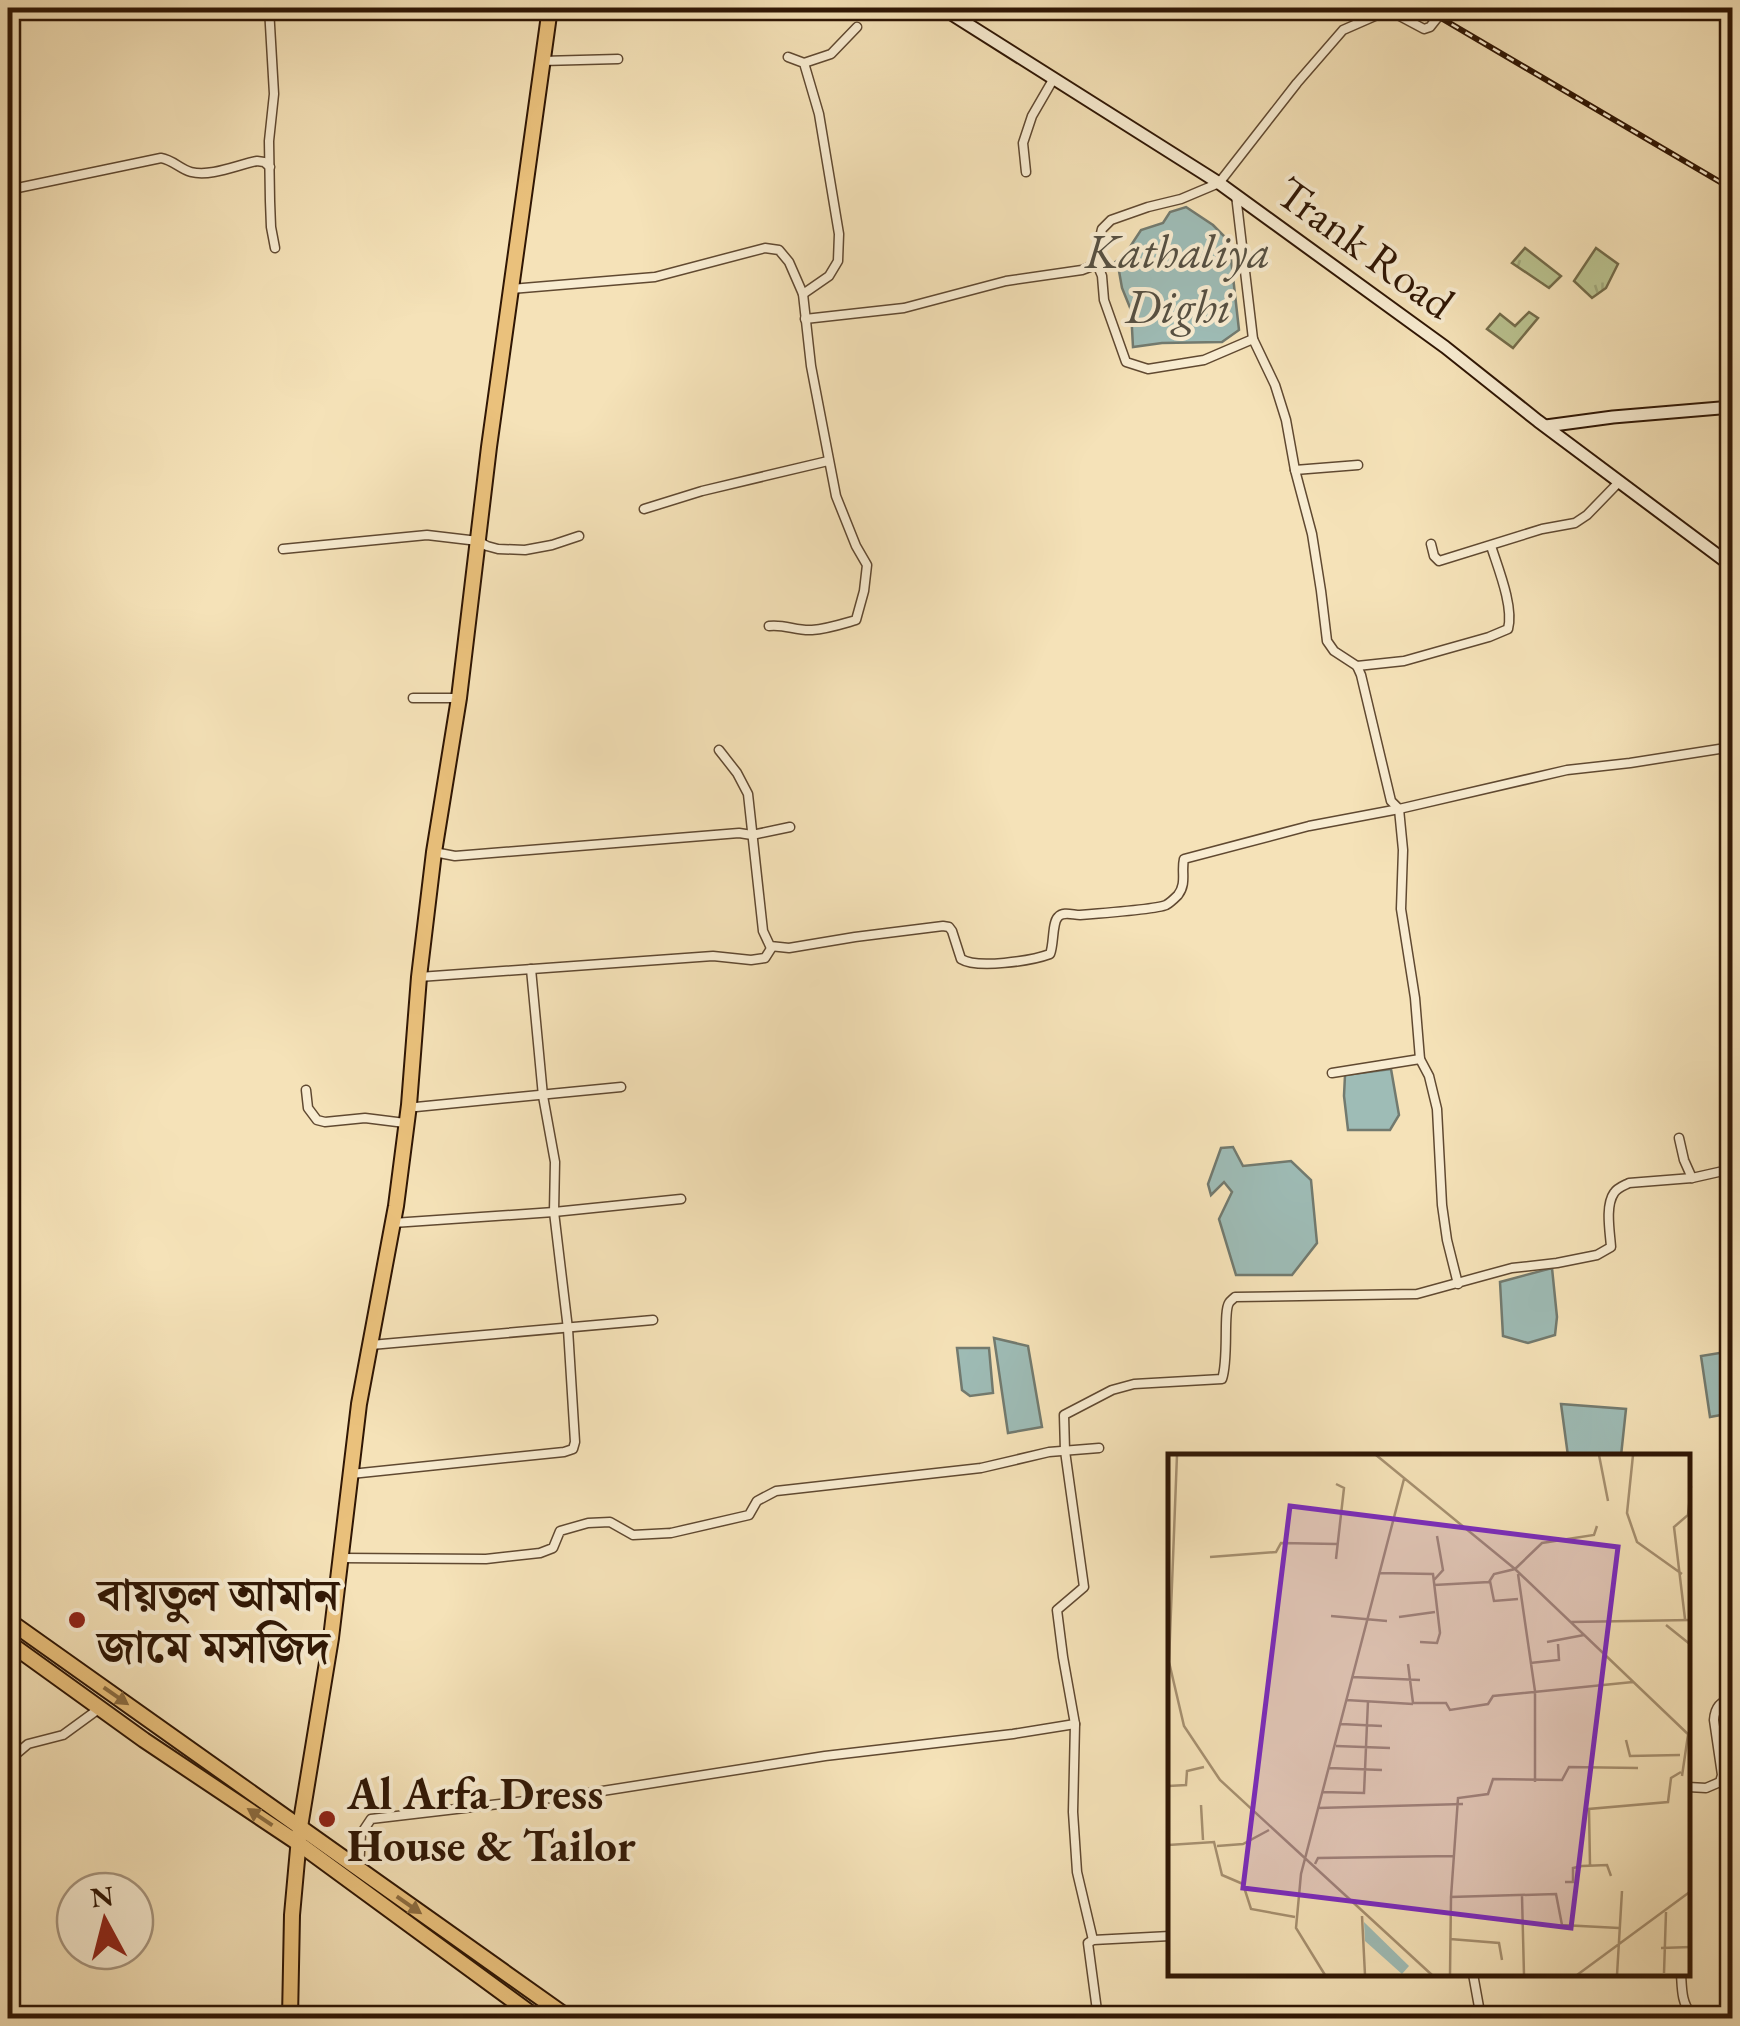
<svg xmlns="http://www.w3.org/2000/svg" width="1740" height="2026" viewBox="0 0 1740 2026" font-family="'EB Garamond','Noto Serif Bengali',serif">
<defs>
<pattern id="park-tufts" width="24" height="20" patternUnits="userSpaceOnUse" patternTransform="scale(2.5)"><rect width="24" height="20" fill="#bac390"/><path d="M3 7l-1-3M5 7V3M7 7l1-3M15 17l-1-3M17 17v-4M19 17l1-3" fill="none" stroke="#a0a77b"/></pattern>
</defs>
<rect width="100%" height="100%" fill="#f5e2b8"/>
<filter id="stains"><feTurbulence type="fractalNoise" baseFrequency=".002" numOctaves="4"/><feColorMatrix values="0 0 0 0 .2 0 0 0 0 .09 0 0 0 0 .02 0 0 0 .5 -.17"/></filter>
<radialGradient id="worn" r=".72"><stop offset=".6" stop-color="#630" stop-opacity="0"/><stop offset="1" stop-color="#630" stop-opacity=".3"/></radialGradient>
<g fill="url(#park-tufts)" stroke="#746c4a" stroke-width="2.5">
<polygon points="1525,248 1561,276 1549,288 1512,263"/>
<polygon points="1596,248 1618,264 1606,288 1592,298 1574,281"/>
<polygon points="1529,312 1538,318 1513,348 1487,329 1500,314 1515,326"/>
</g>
<g fill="#9ebcb6" stroke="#727a6f" stroke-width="2.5">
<polygon points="1186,207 1213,225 1229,241 1239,330 1222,342 1162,343 1133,347 1131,310 1122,288 1119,271 1113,264 1126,253 1141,230 1163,223 1170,212"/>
<polygon points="1391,1069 1399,1115 1390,1130 1348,1130 1344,1096 1345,1075"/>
<polygon points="1233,1147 1243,1166 1291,1161 1311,1180 1317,1243 1292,1275 1236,1275 1219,1219 1232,1192 1224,1182 1211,1195 1208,1184 1221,1148"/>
<polygon points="1552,1268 1557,1317 1555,1335 1528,1343 1503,1336 1500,1282"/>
<polygon points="994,1338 1028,1346 1042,1427 1008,1433"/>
<polygon points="957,1348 989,1348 993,1393 970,1396 962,1390"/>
<polygon points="1732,1351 1732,1413 1710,1417 1701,1356"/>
<polygon points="1561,1404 1626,1409 1621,1456 1568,1456"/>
</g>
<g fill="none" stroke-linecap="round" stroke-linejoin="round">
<defs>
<g id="street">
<polyline points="269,8 274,94 269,141 270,201 271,227 275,248"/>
<polyline points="788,57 804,63 819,114 839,234 838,261 829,276 803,294"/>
<polyline points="542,61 618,59"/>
<polyline points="804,63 831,54 857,27"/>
<polyline points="1026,172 1023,143 1032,116 1054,78"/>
<path d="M8,190L161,158C173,160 180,169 191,172C211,177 237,165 257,161L264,162L270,167"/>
<polyline points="1236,195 1253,339 1275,385 1286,420 1295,470 1312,534 1321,591 1327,641 1334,651 1357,666 1361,675 1391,801 1399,809 1403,850 1401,909 1415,998 1420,1059 1429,1076 1437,1109 1442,1205 1447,1240 1458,1284"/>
<polyline points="1095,259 1102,276 1104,300 1126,362 1148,369 1204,360 1253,339"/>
<path d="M511,289L655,277L765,248L779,250L789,262L803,294L811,366L836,496L856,546L867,565L864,591L856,620C842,624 827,629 812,630C796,631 785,624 769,626"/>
<polyline points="805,319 904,308 1006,281 1082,270 1090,267 1095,259 1102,229 1111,220 1148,207 1181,199 1219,183 1297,83 1343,30 1384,12 1394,13 1424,29 1430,27 1445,8"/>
<polyline points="1295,470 1358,465"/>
<polyline points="644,509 702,491 828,461"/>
<polyline points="1431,544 1434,556 1439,561 1542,529 1575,523 1587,515 1620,481"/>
<polyline points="283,549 427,535 478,541 487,546 498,549 525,550 552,545 579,536"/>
<path d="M1357,666L1404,661L1489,637L1508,629C1514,607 1498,568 1491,546"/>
<polyline points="413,698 458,698"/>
<path d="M719,750L737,773L748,794L763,931L770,946L789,948L855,937L943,926L949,927L952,931L961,959C977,969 1031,961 1050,954C1054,945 1052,923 1058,917C1063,911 1073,915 1080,915C1093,914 1157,909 1166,905C1170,903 1174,899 1178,895C1187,883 1181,872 1184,859L1309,826L1399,809L1567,770L1630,763L1732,747"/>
<polyline points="434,852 455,856 739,833 752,835 790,827"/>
<polyline points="419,977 713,956 751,960 765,958 772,947"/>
<polyline points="1332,1073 1420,1059"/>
<polyline points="306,1090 308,1108 317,1120 325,1122 365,1118 405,1123"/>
<polyline points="409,1105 416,1107 621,1087"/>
<polyline points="1679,1138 1684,1160 1692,1178"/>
<polyline points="393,1223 554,1212 681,1199"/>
<polyline points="371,1345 653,1320"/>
<polyline points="351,1474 564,1452 573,1449 575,1442 568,1329 554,1212 555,1162 543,1096 531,969"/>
<polyline points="341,1558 486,1559 540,1553 553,1548 560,1531 588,1523 610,1522 633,1535 671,1533 749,1515 757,1501 776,1491 981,1468 1049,1452 1099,1448"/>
<polyline points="8,1761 28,1744 63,1735 100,1708"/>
<path d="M1688,1787L1706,1788L1720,1782L1722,1775L1714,1720C1715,1707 1720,1702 1732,1698"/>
<polyline points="359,1869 361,1834 371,1819 577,1795 825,1756 1013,1734 1075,1724"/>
<path d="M1093,1940L1077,1872L1073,1812L1075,1724L1063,1657L1057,1610L1084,1587L1065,1451L1064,1415L1112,1390L1134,1384L1222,1379C1229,1359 1223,1312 1229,1303C1230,1301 1233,1299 1235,1297L1417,1294L1512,1268L1557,1263L1597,1255L1611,1247C1610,1232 1605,1206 1614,1193C1617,1188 1623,1186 1629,1183L1692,1178L1732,1169"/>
<polyline points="1473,1974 1481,2018"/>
<path d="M1681,1974C1682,1986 1681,2003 1691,2013L1732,2010"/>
<polyline points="8,2016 10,2018"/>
<polyline points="1098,2018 1088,1943 1093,1940 1170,1936"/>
</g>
<g id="secondary">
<polyline points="942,8 1219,183 1445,347 1538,421 1732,566"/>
<polyline points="1546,426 1613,417 1732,407"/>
</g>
<g id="highway">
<polyline points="8,1620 569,2018"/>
<polyline points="8,1642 144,1740 298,1843 537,2018"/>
<polyline points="290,2018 292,1915 300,1827 331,1638 359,1404 396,1206 409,1105 419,977 434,852 459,698 489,447 550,8"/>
</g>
</defs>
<use href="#street" stroke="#604931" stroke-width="11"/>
<use href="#secondary" stroke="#2f1604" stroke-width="15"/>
<use href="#highway" stroke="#2f1604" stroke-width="18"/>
<use href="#street" stroke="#f8ecd1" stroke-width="8"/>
<use href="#secondary" stroke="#f8ecd1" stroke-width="11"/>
<use href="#highway" stroke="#eac17c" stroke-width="14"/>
<defs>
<polyline id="rail" points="1424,8 1732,189"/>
</defs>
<use href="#rail" stroke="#2f1604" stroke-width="6"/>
<use href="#rail" stroke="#f8ecd1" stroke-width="2.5" stroke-dasharray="8" stroke-linecap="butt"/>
</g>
<defs><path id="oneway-solid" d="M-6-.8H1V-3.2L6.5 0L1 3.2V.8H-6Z" transform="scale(2.5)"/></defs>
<g fill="#8c6c40">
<use href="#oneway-solid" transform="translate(116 1696) rotate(35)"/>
<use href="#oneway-solid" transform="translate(260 1817) rotate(-146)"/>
<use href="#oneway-solid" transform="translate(409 1905) rotate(35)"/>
</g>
<g fill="#8f2418" stroke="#f8ecd1" stroke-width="4">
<circle cx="77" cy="1620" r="10"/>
<circle cx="327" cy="1819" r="10"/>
</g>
<g text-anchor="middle" stroke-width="8" stroke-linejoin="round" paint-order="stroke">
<g font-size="45" fill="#2f1604" stroke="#f8ecd1">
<text transform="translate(1366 247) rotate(36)" y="16">Trank Road</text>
</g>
<g font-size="45" font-weight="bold" fill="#2f1604" stroke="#f8ecd1" text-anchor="start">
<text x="97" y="1610">বায়তুল আমান<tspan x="97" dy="52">জামে মসজিদ</tspan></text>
<text x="347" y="1809">Al Arfa Dress<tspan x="347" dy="52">House &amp; Tailor</tspan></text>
</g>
<g font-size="48" font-style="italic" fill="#565042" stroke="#f8ecd1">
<text x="1178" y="268">Kathaliya<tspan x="1178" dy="55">Dighi</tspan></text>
</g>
</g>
<g transform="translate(1168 1454)">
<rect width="522" height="522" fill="#f5e2b8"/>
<path d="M196,468L241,512L234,520L197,487Z" fill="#9ebcb6"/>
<path fill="none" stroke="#a69070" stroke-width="2.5" d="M9,1L1,208L16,272L52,326L264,521M208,1L347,115L523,283M431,1L440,47M465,1L459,59L469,88L514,120M168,30L176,34L168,105M42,103L108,98L113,89L169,90M212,119L265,120L272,179L269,189L252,188M350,120L367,237V328M266,126L275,116L269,82M322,127L326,147L350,145M266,131L321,128L326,120L347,115L374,89L426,81L429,72M163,162L219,167M231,163L267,158M517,165L506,73L520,61L523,32M403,168L523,166M498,171L523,191M379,188L416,181M362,209L391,206L390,190M240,210L245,249H278L282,256L320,250L325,242L465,228M184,223L252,226M178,246L245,250M173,270L214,272M458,286L462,302L512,301M168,292L222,294M161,314L214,316M514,322L520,281M0,332L18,331L19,317L36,313M154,338L196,339L200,247M33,351L35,386M150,354L295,350M0,391L46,388L54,421L75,430L83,455L127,463M49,392L75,390L101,376M147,410L150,404L285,402M422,411L421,355L500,348L503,324L513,318M397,428H405V414L414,412L439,411L443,422M354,442L356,521M283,443L290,344L320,340L325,325L394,326L401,313L470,314M194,462L197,521M282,485L331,489L334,506M493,494L523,493M496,519L498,458M157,521L128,474L133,420L236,25M282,521L283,443L388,440L394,471L451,474M409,521L523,437M449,521L454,437"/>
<path fill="#7b2cbf" fill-opacity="0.15" stroke="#7b2cbf" stroke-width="5" d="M122,52L450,93L403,474L75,434Z"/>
<rect width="522" height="522" fill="none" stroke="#2f1604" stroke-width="5"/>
</g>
<rect width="1740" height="2026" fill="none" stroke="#f5e2b8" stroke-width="40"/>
<rect x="10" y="10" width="1720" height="2006" fill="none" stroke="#2f1604" stroke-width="5"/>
<rect x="20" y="20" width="1700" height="1986" fill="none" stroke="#2f1604" stroke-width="2.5"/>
<g transform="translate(105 1921) rotate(353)"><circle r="48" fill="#f8ecd1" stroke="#a8967f" stroke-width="2.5"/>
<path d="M0-8L18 38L0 25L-18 38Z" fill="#8f2418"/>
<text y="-15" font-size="28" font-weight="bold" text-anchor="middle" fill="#2f1604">N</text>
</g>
<rect width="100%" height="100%" filter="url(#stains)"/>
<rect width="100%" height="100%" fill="url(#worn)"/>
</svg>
